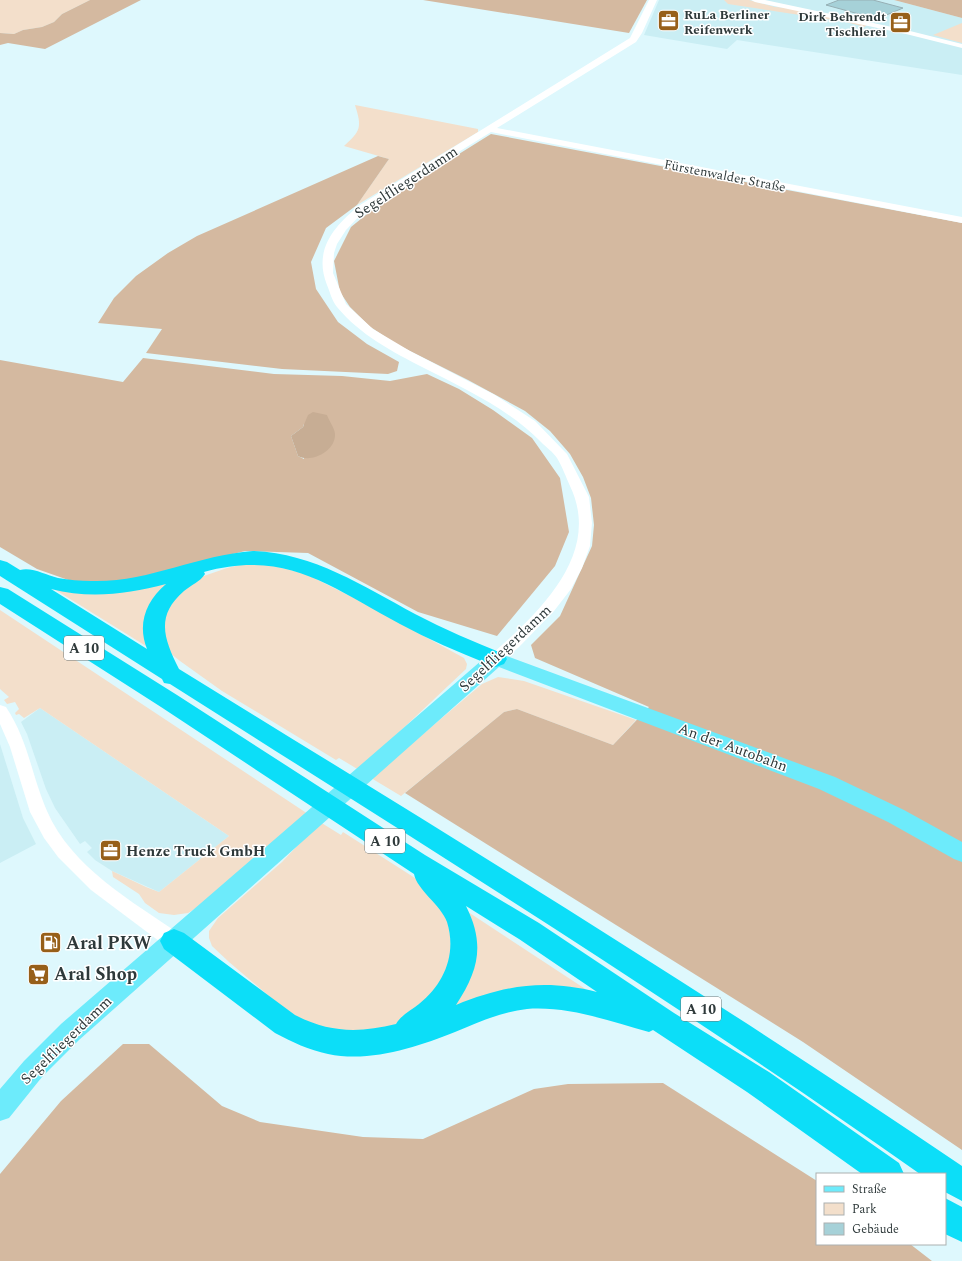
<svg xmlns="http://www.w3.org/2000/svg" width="962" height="1261" viewBox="0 0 962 1261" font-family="Spectral,serif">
<rect width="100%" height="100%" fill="#def8fd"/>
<g fill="#caeef4">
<polygon points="659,0 894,0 962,18 962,75 737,40 727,49 644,35"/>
<polygon points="40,708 229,836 159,892 112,871 95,860 87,852 92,848 85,841 80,844 55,808 46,789 27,734 21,722"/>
<polygon points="0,744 23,818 36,844 0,863"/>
</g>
<g fill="#f3dfcb">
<polygon points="0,0 90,0 62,14 54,22 42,27 23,30 14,34 0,33"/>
<polygon points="724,0 749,0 775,7 789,8 866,25 865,27 846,22 728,4"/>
<polygon points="962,23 962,43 933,35"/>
<path d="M355,105L478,129V132L357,205L389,159L344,146C361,131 362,127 355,105Z"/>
<polygon points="266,564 306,574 360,601 464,658 467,664 466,669 359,770 339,758 336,760 222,691 180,661 170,653 162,638 167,606 198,578 227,568 240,565"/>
<polygon points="159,582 174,584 154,651 54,589"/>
<polygon points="0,610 308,814 201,905 188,913 174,915 159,913 145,903 139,894 113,877 112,871 146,887 159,892 229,836 40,708 24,718 19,714 16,715 15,713 19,709 15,702 7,704 4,700 9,697 0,689"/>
<polygon points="498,677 524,681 636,720 613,745 517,709 504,712 401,796 371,778 482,684"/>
<polygon points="320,822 341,835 343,832 415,878 427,887 448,910 453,973 401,1024 354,1034 307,1024 275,1001 229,962 212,946 209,938 209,931 218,918 282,862"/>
<polygon points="462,908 593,994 441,1012"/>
</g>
<g fill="#d4b9a0" fill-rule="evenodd">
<polygon points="90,0 141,0 45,49 8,43 0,45 0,33 14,34 23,30 42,27 54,22 62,14"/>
<polygon points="423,0 647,0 629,33"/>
<polygon points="894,0 962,0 962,18"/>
<polygon points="491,134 962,223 962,1150 803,1042 405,793 504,712 517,709 613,745 649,707 535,658 531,645 560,616 592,546 594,525 591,498 583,477 570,454 550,431 525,411 468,380 396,344 369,326 350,307 340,292 334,261 351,227 382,202"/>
<polygon points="378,156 389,159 357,205 326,228 311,262 316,289 338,322 367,344 399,362 397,371 388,374 282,369 146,353 162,329 98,323 114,298 136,276 168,253 197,236"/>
<path d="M143,358L274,374L342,376L390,381L427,374L459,389L493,410L532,438L560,478L569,532L555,566L497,636L418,612L308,553L245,551L124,581L74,582L37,569L0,547V360L123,382ZM304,424V459L298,456L291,436L303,427Z"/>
<polygon points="123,1044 149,1044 222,1106 260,1122 363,1137 423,1139 534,1089 568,1084 663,1083 817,1181 817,1244 910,1244 932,1261 0,1261 0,1174 61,1101"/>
</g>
<path fill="#c7ad94" d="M313,412L327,415C329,421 336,430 335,436C334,452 311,463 298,456L291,436L303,427L308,415Z"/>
<polygon fill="#a6d1d8" stroke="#96afb4" points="839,0 873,0 903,8 877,19 826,5"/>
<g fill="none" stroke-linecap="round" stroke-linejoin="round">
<g fill="#fff" fill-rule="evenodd">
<path d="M649,0H657L642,33L636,42L497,128L962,217V223L491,132L366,209L346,230L337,244L334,253L333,273L346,304L373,329L410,351L495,395L535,421L567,454L589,497L592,523L590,546L582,568L571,589L554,611L519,647L501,663L496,664L491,663L488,659L491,655C537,614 603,555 570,486C566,477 562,466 557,458C553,452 546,447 541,442C509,409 465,389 424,368C393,352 360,335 337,307C332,301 330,292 327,285C313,250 334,226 360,205L630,38Z"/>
<polygon points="751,0 765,0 906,30 962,44 962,48 906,34 755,2"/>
<path d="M0,705L6,707C29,742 31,774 47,811C71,867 133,902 181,935L183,941L181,947L174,949L167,947L91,890L58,857L44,838L30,812L10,747L0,724Z"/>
</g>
<polygon fill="#6debfb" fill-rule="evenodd" points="496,652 835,777 904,810 962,842 962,862 954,859 888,822 819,789 499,667 79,1040 42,1077 9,1118 0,1121 0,1089 24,1061 61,1024 489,654"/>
<g fill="#0cdef8" fill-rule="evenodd">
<path d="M253,551C313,553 363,586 415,614C444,629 474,642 504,654L507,659L504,664L496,667L488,664C458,652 428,639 400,624C331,587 286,549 204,572L205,574C200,582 191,585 184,591C155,616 164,639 179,669C442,831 706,992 962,1166V1201L945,1192V1174H920C676,1002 422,844 170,684L164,683L162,679L0,576V560L7,562L20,570C33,567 45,575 58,578C69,580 80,581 91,581C147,583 197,555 253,551ZM166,584C146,601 137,624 147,649L51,589C90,599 128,594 166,584Z"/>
<path d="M0,587L8,589L177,695L425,855L539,923L674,1013L769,1072L899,1163L904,1174H862L747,1092L653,1030L649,1032C609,1021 569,1006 527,1009C501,1012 479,1022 455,1032C417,1047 370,1063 328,1054C309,1050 292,1042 275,1033L164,949L160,941L164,933L174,929L184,933L295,1015C330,1033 359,1033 396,1024C401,1015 412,1010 419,1004C444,984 457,954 447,922C441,905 417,890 414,874L161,707L0,604ZM466,906L519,939L597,992C545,979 505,985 456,1005C479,970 485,944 466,906Z"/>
<polygon points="945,1198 962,1207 962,1242 945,1234"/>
</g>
</g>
<defs>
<symbol id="office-square" viewBox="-11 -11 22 22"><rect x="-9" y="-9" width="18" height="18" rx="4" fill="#975f19" stroke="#fff"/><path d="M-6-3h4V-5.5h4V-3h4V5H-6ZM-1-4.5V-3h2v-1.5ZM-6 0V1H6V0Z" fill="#fff"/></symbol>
<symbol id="fuel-square" viewBox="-11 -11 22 22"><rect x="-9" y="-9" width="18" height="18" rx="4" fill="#975f19" stroke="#fff"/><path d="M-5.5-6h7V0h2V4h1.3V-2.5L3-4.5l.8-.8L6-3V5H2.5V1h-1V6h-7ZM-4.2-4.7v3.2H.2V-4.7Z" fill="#fff"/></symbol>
<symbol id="supermarket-square" viewBox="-11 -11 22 22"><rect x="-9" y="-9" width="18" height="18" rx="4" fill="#975f19" stroke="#fff"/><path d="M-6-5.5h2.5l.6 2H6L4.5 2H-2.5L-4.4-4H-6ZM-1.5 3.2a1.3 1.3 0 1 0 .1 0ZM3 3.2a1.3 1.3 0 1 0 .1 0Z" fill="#fff"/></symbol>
</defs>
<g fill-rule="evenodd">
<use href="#office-square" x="656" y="8" width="25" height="25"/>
<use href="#office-square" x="888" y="10" width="25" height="25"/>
<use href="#office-square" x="98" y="838" width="25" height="25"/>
<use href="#fuel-square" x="38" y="930" width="25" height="25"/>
<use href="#supermarket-square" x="26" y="962" width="25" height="25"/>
</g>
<g text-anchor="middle" stroke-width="3" stroke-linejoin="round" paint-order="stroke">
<g font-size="13" font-weight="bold" fill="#2e393a" stroke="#fff" text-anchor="start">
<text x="684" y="19">RuLa Berliner<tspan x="684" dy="15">Reifenwerk</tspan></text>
<text x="886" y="21" text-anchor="end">Dirk Behrendt<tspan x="886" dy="15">Tischlerei</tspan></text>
</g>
<g font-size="13" fill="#2e393a" stroke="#fff">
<text transform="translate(725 175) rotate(11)" y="5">Fürstenwalder Straße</text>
</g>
<g fill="#fff" stroke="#6d7475" stroke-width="1">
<rect x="64" y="636" width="40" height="24" rx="3"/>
<rect x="365" y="829" width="40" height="24" rx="3"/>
<rect x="681" y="997" width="40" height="24" rx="3"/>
</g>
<g font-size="14" font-weight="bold" fill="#2e393a">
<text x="84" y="653">A 10</text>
<text x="385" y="846">A 10</text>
<text x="701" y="1014">A 10</text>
</g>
<g font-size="15" fill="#2e393a" stroke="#fff">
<text transform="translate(406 182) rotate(-33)" y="5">Segelfliegerdamm</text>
<text transform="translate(505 648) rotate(-43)" y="5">Segelfliegerdamm</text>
<text transform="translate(733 747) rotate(20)" y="5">An der Autobahn</text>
<text transform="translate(66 1040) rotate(-44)" y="5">Segelfliegerdamm</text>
</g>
<g font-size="15" font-weight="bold" fill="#2e393a" stroke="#fff" text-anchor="start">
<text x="126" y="856">Henze Truck GmbH</text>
</g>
<g font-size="18" font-weight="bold" fill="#2e393a" stroke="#fff" text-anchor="start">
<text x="66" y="949">Aral PKW</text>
<text x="54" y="980">Aral Shop</text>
</g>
</g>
<rect x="816" y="1173" width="130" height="72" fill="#ffffff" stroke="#abb0b0"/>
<rect x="824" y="1186" width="20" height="6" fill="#6debfb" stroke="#abb0b0"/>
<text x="852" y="1193" font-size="12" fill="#2e393a">Straße</text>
<rect x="824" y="1203" width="20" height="12" fill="#f3dfcb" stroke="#abb0b0"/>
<text x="852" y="1213" font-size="12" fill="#2e393a">Park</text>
<rect x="824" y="1223" width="20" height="12" fill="#a6d1d8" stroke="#abb0b0"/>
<text x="852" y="1233" font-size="12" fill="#2e393a">Gebäude</text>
</svg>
